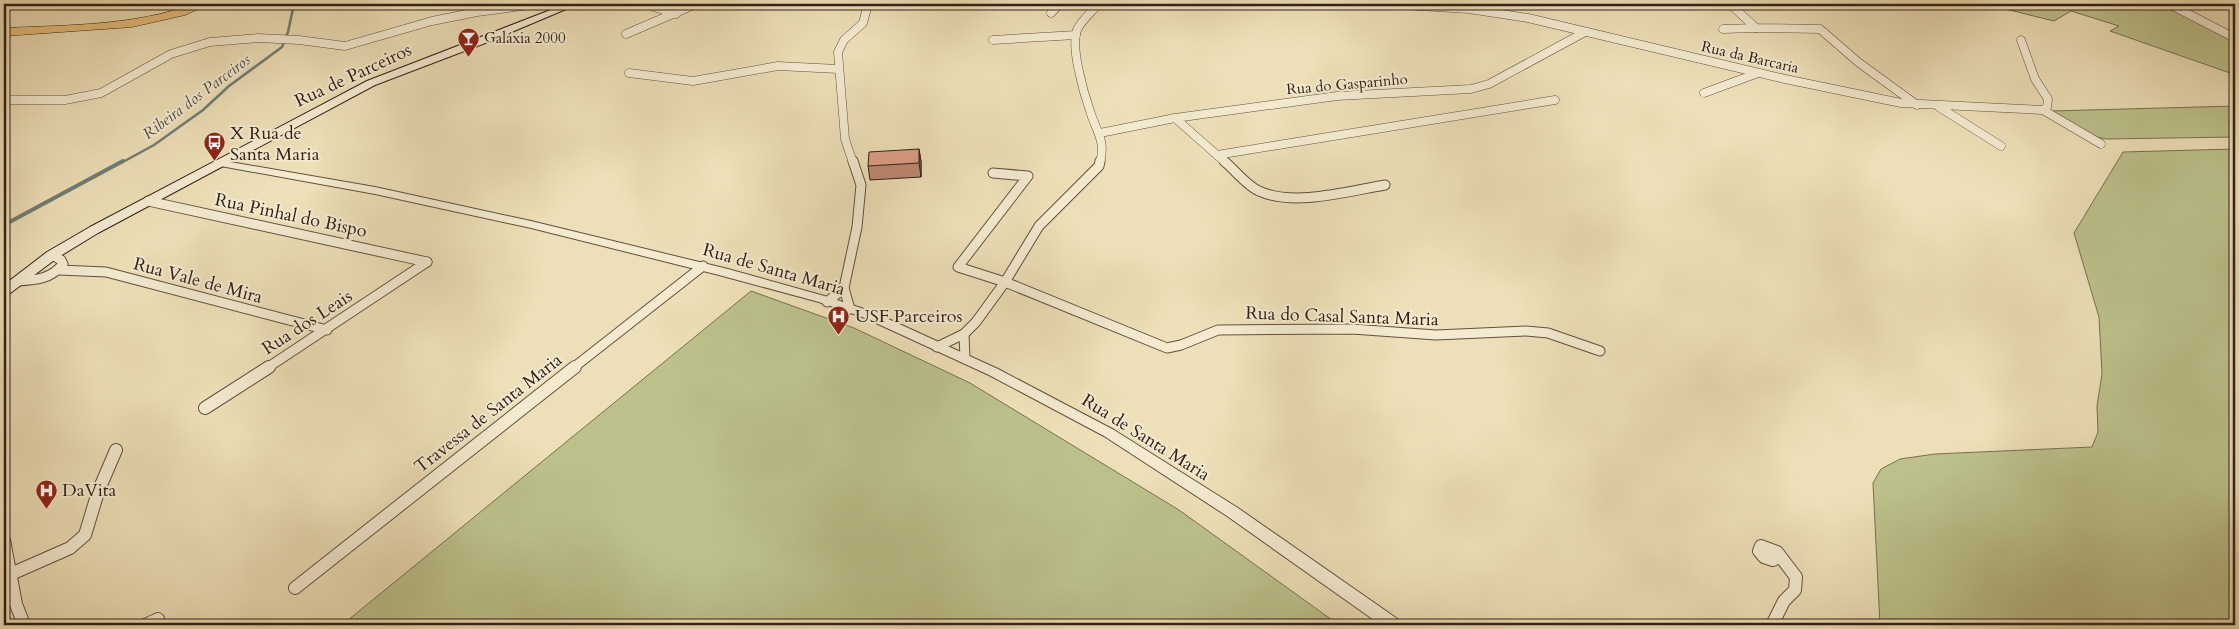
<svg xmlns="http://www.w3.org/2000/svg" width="2239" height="629" viewBox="0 0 2239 629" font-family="Cardo,serif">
<rect width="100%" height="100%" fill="#eddfb7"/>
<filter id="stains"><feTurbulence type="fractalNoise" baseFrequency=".004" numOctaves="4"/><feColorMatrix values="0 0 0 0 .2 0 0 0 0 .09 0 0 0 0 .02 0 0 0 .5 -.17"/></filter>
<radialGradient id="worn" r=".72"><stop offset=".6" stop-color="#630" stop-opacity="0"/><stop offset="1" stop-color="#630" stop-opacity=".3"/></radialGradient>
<g fill="#bcc18c" stroke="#787052">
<polygon points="1985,4 2162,4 2235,40 2235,72 2230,73 2110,31 2119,26 2071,11 2054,21"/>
<polygon points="2235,106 2235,137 2106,139 2097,137 2051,111"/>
<polygon points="2235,149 2235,625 1880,625 1873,483 1881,469 1900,459 1935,454 2092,447 2098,432 2097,406 2102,374 2099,317 2074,233 2123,152"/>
<polygon points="751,291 854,328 970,383 1179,510 1339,625 342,625"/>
</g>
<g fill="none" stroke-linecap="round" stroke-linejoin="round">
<polyline stroke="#717d76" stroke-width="2.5" points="121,163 154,145 203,110 229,86 282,47 288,32 294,4"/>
<polyline stroke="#717d76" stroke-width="4" points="4,225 123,161"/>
<defs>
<g id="minor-far2">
<path d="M1098,4C1092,12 1083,19 1078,28C1069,43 1084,94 1090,111C1096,131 1106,140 1100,163"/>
<polyline points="1387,4 1469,9 1528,18 1785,79 1901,103 2043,110 2101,144"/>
<polyline points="1730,4 1756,28 1820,29 1858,62 1917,105"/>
<polyline points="2169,4 2235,38"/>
<polyline points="654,7 676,14"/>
<polyline points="1051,13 1060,4"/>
<polyline points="1723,29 1756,28"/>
<polyline points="626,34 696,4"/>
<polyline points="993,40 1076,35"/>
<polyline points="2021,40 2035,79 2048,99 2047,107 2043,110"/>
<polyline points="629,73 693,81 778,66 838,69"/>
<polyline points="1704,93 1758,73"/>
<polyline points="4,100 65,100 101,93 171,54 210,42 258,38 299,40 345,46 432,21 477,12 537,4"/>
<polyline points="1939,107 2001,146"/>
<polyline points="1175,118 1226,163"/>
<polyline points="1100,133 1175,118 1337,96 1471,89 1489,84 1585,32"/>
<polyline points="1217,155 1555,100"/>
<polyline points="853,163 845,139 838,52 844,40 863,23 868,4"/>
</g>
<g id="minor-far1">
<path d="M1224,161C1235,170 1247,186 1259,191C1293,207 1349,191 1385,185"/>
<polyline points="993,173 1028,176 958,267 1005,282 1167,348 1181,345 1218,330 1352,329 1436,335 1526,331 1548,333 1600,351"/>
<polyline points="148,201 427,262"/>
<polyline points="59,270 106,272 327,330"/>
<path d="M18,281C36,280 51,279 63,264L61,260L52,255"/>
<polyline points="827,302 844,288"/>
<polyline points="850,309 844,288 857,227 861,185 853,161"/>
<polyline points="964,334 965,359"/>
<polyline points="937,347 964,334 976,322 1005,282 1039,226 1099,166 1100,161"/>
<polyline points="267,368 427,262"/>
<polyline points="573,368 703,266"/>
</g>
<g id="minor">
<polyline points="205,408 269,367"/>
<polyline points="4,540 16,604 24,625"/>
<polyline points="11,574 70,548 85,535 98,492 116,450"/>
<polyline points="295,588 575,367"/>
<polyline points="145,625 158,619"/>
<polyline points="1772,625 1784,601 1795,590 1796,577 1777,552 1761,546 1759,551 1764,557 1773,560 1780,556"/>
</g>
<polygon id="tertiary" points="219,160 375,187 531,221 728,269 828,297 873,312 998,369 1114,430 1238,508 1399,620 1401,625 1381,625 1227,516 1104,436 989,375 865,318 819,302 719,275 531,228 375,194 215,165 215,161"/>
<polygon id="secondary" points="566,4 578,4 488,42 375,85 98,233 57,258 9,294 4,295 4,285 47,252 90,227 367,81"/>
<path id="motorway" d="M194,4H210L185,15L132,27L4,36V28C68,25 133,26 194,4Z"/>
</defs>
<use href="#minor-far2" stroke="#62503f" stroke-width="9"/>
<use href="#minor-far1" stroke="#62503f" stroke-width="11"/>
<use href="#minor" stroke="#62503f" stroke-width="14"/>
<use href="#tertiary" stroke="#62503f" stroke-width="2"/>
<use href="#secondary" stroke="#332017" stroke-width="2"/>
<use href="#motorway" stroke="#332017" stroke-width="1"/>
<use href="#minor-far2" stroke="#f3ead0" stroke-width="8"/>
<use href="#minor-far1" stroke="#f3ead0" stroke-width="9"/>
<use href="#minor" stroke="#f3ead0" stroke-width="12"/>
<use href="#tertiary" fill="#f3ead0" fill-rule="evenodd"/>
<use href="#secondary" fill="#f3ead0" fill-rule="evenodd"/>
<use href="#motorway" fill="#e6c07c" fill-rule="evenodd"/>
</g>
<polygon fill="#bc8873" stroke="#332017" points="919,149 921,162 921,177 870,180 868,166"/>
<polygon fill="#996f5e" stroke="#332017" points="919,149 921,162 921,177 919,163"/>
<polygon fill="#db9e86" stroke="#332017" points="919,149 919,163 868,166 869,152"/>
<defs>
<symbol id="bar-pin" viewBox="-11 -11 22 30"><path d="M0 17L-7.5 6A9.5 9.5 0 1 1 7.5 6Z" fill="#8f2418" stroke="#f3ead0"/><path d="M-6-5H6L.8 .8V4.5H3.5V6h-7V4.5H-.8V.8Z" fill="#fff"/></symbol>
<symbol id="bus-pin" viewBox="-11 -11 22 30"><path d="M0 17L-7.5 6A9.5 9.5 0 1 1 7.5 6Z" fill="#8f2418" stroke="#f3ead0"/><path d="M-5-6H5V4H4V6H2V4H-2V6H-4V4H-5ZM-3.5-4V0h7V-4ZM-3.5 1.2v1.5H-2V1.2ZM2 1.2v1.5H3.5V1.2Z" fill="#fff"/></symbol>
<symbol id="hospital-pin" viewBox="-11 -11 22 30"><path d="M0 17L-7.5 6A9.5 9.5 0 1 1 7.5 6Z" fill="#8f2418" stroke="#f3ead0"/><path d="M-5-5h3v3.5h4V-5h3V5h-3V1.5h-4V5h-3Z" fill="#fff"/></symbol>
</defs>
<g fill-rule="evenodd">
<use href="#bar-pin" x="456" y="26" width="25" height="34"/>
<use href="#bus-pin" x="202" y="130" width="25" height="34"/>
<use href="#hospital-pin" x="826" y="304" width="25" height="34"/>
<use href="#hospital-pin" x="34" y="478" width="25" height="34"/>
</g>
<g text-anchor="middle" stroke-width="4" stroke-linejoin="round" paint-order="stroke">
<g font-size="15" fill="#332017" stroke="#f3ead0" text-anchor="start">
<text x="484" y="43">Galáxia 2000</text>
</g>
<g font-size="15" fill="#332017" stroke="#f3ead0">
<text transform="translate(1750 57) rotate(13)" y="5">Rua da Barcaria</text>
<text transform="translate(1347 84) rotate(-5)" y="5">Rua do Gasparinho</text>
</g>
<g font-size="16" font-style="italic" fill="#524e47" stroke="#f3ead0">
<text transform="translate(196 96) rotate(-37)" y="6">Ribeira dos Parceiros</text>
</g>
<g font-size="18" fill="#332017" stroke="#f3ead0">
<text transform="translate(353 75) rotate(-25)" y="6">Rua de Parceiros</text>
<text transform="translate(291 215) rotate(12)" y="6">Rua Pinhal do Bispo</text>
<text transform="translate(774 269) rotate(16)" y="6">Rua de Santa Maria</text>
<text transform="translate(198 280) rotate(15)" y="6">Rua Vale de Mira</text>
<text transform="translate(1342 316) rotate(2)" y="6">Rua do Casal Santa Maria</text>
<text transform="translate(307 322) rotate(-33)" y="6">Rua dos Leais</text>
<text transform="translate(488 413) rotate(-38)" y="6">Travessa de Santa Maria</text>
<text transform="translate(1146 437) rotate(32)" y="6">Rua de Santa Maria</text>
</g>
<g font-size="18" fill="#332017" stroke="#f3ead0" text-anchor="start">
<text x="230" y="139">X Rua de<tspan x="230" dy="21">Santa Maria</tspan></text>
<text x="855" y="322">USF Parceiros</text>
<text x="62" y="496">DaVita</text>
</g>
</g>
<rect width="2239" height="629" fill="none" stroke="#eddfb7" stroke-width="20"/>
<rect x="5" y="5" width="2229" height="619" fill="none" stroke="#332017" stroke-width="2.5"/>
<rect x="10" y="10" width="2219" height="609" fill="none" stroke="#332017"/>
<rect width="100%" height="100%" filter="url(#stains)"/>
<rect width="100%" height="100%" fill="url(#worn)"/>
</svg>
